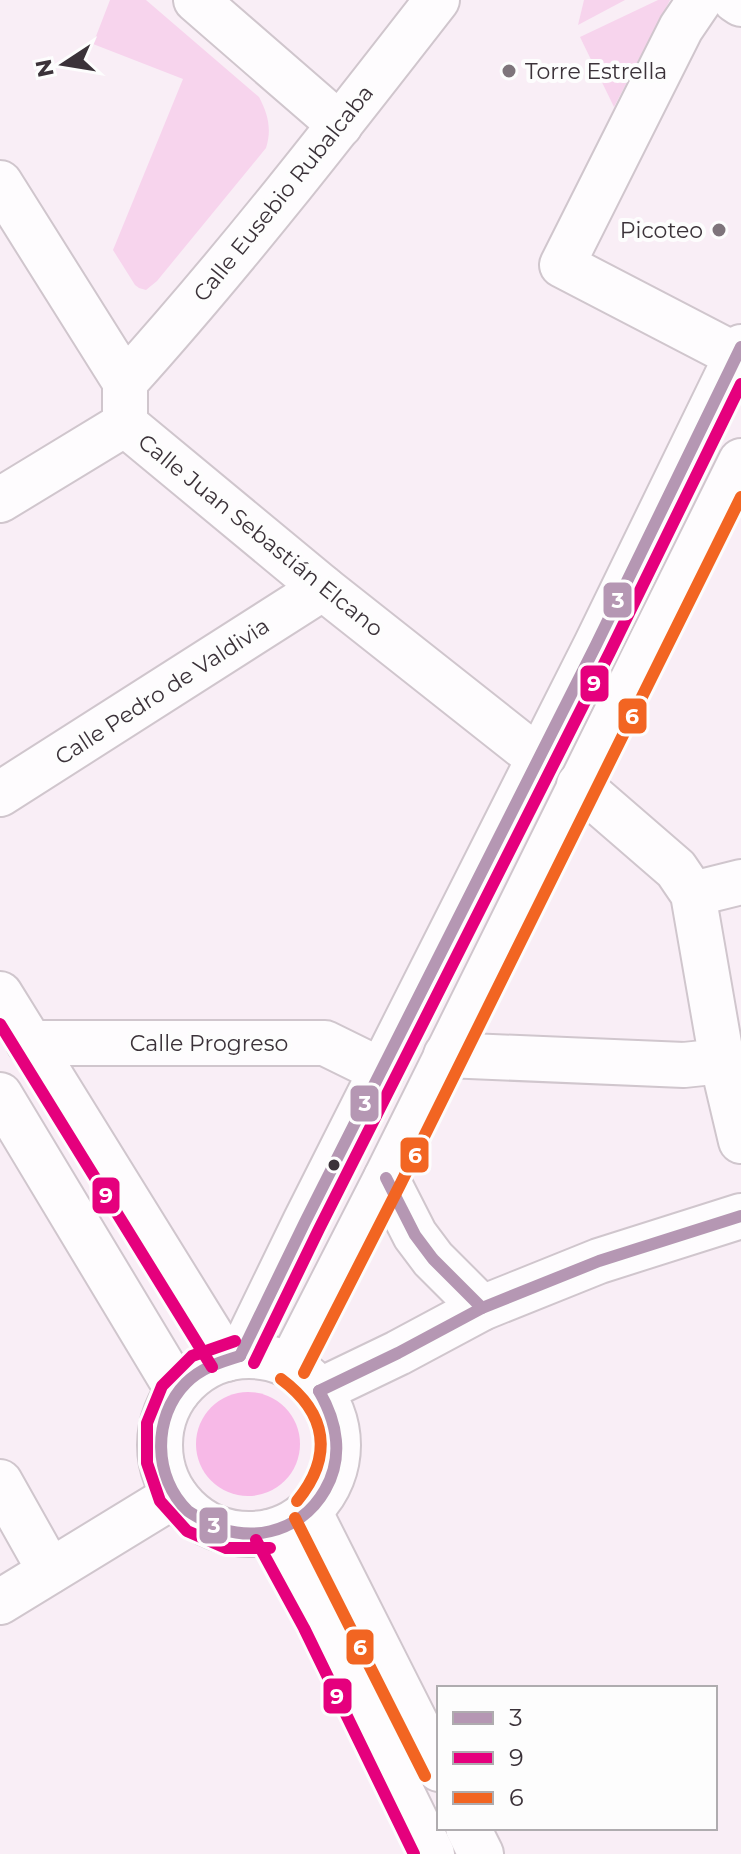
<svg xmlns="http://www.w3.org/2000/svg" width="741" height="1854" viewBox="0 0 741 1854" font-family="Montserrat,sans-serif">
<rect width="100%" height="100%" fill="#f9eef6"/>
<g fill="#f7d4ed">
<path d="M110,0H146L259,97C268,114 272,129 266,148L157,281L146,290L139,288L135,285L113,250L183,79L93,44Z"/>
<polygon points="584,0 625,0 578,25"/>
<polygon points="658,0 670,0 614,107 580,37"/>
</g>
<circle fill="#f7b9e7" cx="248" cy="1444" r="52"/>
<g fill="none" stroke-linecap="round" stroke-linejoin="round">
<defs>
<g id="street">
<polyline points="196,0 340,125"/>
<polyline points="700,0 681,28 562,265 737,356"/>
<polyline points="735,0 741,4"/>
<polyline points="0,183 125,382 125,424 323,588 538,758"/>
<path d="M125,382C235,260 336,130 437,0"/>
<polyline points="0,500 125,424"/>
<polyline points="579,785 676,869 693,894 722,1061 741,1141"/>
<polyline points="0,794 323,588"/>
<polyline points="693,894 741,882"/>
<polyline points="29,1043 325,1043 382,1071"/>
<polyline points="446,1055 684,1065 722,1061"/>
<polyline points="386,1178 415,1235 433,1259 482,1308"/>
<polyline points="319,1391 398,1353 482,1308 599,1261 741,1216"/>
<polyline points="0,1482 50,1571"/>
<polyline points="0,1602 175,1495"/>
</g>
<g id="secondary">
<polyline points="240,1356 305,1222 596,645 741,347"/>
<polyline points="290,1366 386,1178 741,461"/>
</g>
<g id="primary">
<polyline points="0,994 226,1359"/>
<polyline points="0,1095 178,1391"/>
<circle cx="249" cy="1445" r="89"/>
<polyline points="309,1511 439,1769"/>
<polyline points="270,1532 318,1621 432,1854"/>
<polyline points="468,1828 481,1854"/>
</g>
</defs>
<use href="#street" stroke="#d0c6cd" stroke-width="48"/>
<use href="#secondary" stroke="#d0c6cd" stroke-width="48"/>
<use href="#primary" stroke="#d0c6cd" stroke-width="48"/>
<use href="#street" stroke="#fefcfe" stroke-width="44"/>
<use href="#secondary" stroke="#fefcfe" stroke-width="44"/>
<use href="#primary" stroke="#fefcfe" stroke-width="44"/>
<defs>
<g id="bus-1">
<polyline points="386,1178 415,1235 433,1259 482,1308"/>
<polyline points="240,1356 305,1222 596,645 741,347"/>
<path d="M240,1356C220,1362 201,1368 186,1383C152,1417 153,1478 188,1511C192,1514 198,1517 203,1520C245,1546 300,1534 325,1490C344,1457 337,1422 319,1391"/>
<polyline points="319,1391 398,1353 482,1308 599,1261 741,1216"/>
</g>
<g id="bus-2">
<polyline points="0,1024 212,1367"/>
<polyline points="235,1341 192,1356 162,1386 147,1423 147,1463 160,1501 187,1531 226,1548 270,1548"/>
<polyline points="254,1363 319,1229 610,652 741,384"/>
<polyline points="256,1540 304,1628 414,1854"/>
</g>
<g id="bus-3">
<polyline points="304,1373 400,1185 741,497"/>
<path d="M281,1379C327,1413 334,1456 297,1501"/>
<polyline points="295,1518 425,1776"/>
</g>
</defs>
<use href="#bus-1" stroke="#fdfdfd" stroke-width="18"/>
<use href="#bus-2" stroke="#fdfdfd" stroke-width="18"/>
<use href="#bus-3" stroke="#fdfdfd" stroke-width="18"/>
<use href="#bus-1" stroke="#b597b3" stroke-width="12"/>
<use href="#bus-2" stroke="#e5007d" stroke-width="12"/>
<use href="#bus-3" stroke="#f26522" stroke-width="12"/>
</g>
<g fill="#7e747b" stroke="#fdfdfd" stroke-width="3">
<circle cx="509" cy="71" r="8"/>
<circle cx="719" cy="230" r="8"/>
</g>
<circle fill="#3b3239" stroke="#fdfdfd" stroke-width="3" cx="334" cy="1165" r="7"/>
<g text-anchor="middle" stroke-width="8" stroke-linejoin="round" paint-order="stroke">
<g font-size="22" fill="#3b3239" stroke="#fdfdfd" text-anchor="start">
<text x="525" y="79">Torre Estrella</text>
<text x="703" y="238" text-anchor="end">Picoteo</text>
</g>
<g font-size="22" fill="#3b3239" stroke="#fdfdfd">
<text transform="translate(283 193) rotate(-51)" y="8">Calle Eusebio Rubalcaba</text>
<text transform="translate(261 535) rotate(39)" y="8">Calle Juan Sebastián Elcano</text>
<text transform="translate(162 691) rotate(-33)" y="8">Calle Pedro de Valdivia</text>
<text x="209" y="1051">Calle Progreso</text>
</g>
</g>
<g stroke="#fdfdfd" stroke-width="3">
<rect x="602" y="581" width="31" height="38" rx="8" fill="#b597b3"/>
<rect x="579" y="664" width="31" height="39" rx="8" fill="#e5007d"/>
<rect x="617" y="697" width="31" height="38" rx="8" fill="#f26522"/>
<rect x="349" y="1084" width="31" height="39" rx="8" fill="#b597b3"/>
<rect x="399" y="1136" width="31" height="38" rx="8" fill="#f26522"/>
<rect x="91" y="1176" width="30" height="39" rx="8" fill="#e5007d"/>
<rect x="198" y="1506" width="31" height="39" rx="8" fill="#b597b3"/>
<rect x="345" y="1628" width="30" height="38" rx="8" fill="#f26522"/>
<rect x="322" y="1677" width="31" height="38" rx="8" fill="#e5007d"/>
</g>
<g font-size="22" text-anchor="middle" font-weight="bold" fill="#fff">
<text x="618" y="608">3</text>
<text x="594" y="691">9</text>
<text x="632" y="724">6</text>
<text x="365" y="1111">3</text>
<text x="415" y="1163">6</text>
<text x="106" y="1203">9</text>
<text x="214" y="1533">3</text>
<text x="360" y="1655">6</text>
<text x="337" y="1704">9</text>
</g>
<rect x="437" y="1686" width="280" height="144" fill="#fdfdfd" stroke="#afacaf" stroke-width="2"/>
<rect x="453" y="1712" width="40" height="12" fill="#b597b3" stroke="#afacaf" stroke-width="2"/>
<text x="509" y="1726" font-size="24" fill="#3b3239">3</text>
<rect x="453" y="1752" width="40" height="12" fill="#e5007d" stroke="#afacaf" stroke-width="2"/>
<text x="509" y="1766" font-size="24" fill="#3b3239">9</text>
<rect x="453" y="1792" width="40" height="12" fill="#f26522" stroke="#afacaf" stroke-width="2"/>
<text x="509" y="1806" font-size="24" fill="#3b3239">6</text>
<g transform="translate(64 64) rotate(258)" stroke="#fdfdfd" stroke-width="6" paint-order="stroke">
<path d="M0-6L14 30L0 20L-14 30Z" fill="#3b3239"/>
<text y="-12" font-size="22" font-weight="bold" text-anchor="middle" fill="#3b3239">N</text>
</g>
</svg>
